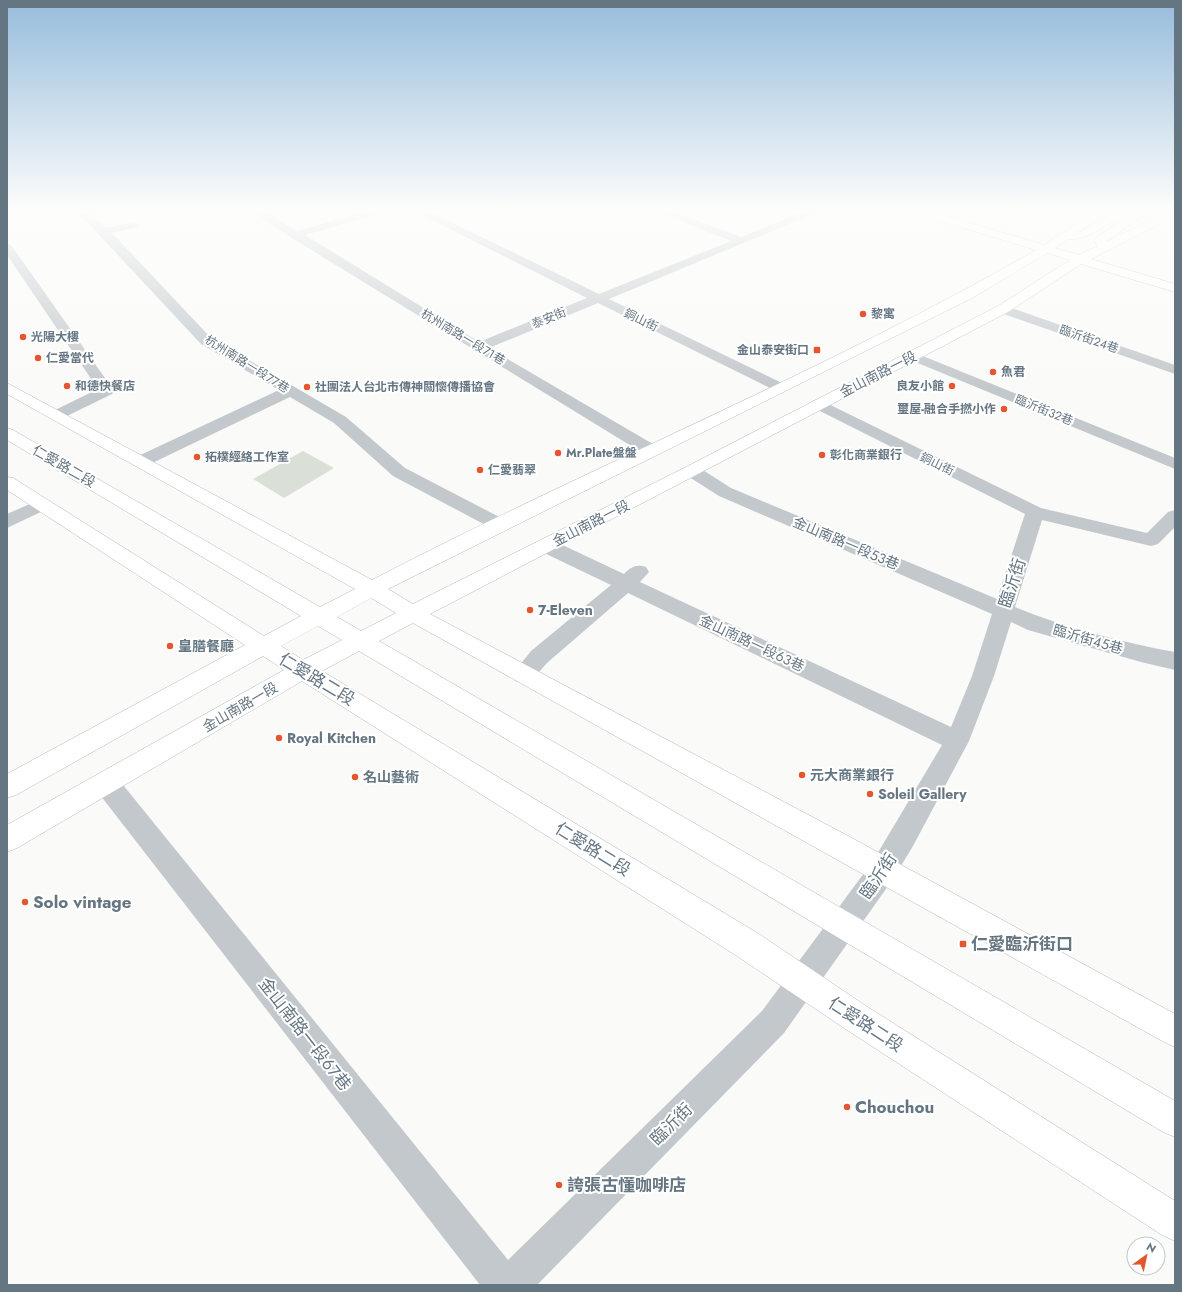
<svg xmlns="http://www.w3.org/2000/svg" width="1182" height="1292" viewBox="0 0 1182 1292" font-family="Jost,'Noto Sans TC',sans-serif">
<rect width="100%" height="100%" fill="#fafaf8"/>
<polygon fill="#dadfd7" points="303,451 334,468 284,498 253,479"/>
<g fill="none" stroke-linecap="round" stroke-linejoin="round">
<defs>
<g id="secondary">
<polygon points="7,209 23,209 7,215"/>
<path d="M907,209H924L1044,245L1099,209H1112L1055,248L1079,255L1151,220L1167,209H1175V214L1159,224L1091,259L1175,284V292L1081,264L1008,312L430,614L850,837L1175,1014V1047L1164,1042L413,623L379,641L1175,1101V1137L1163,1132L359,651L322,671L759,934L866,1006L1175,1201V1241L1162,1235L844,1028L737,956L302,681L17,848L7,852V825L284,670L263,656L16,795L7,798V774L245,645L7,490V477L13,478L264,636L301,616L7,440V428L13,430L320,607L355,589L7,394V383L372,580C591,466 822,373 1036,250L908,211ZM1047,253L1070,260L998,306L686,467L413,604L388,589L972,298ZM371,598L396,613L361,631L337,617ZM318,626L342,640L303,660L281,646Z"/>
</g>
<g id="highway">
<polygon points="1140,209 1153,209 1106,241 1109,248 1107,250 1099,250 1094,240 1096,238"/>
<path d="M1113,214L1117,215L1118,217L1117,219C1105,226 1073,249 1061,235L1067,232H1080Z"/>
</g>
</defs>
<use href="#secondary" stroke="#b3babf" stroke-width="1"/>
<use href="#highway" stroke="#b4b9bd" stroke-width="1"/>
<g fill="#c3c8cc" fill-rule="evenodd">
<polygon points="75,209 86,209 106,228 133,222 137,223 138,225 137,227 112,233 211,338 346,417 405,468 507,521 509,525 507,529 500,531 493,529 393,476 334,423 290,397 146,466 140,467 134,466 131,462 134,458 279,390 201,344"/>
<polygon points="249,209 262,209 297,231 373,209 391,209 390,211 305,235 479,342 587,298 410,209 424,209 599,294 731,241 652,209 667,209 741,237 810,209 825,209 609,299 786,385 789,388 786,391 776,391 598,303 489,348 658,447 660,451 658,455 652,456 646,455 290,237"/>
<polygon points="7,244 11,245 112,388 115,391 112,394 63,418 57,420 51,418 49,415 51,412 98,389 7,255"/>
<polygon points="1003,305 1175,365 1175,374 998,312 996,309 998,306"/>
<polygon points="913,352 1175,458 1175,469 908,359 906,356 908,353"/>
<path d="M818,399L1041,508L1147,533L1168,512L1175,510V527L1158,544L1151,546L1042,520L1015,607C1066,628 1121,642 1175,652V670L1141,662L1028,630L1011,622L994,676L969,741L913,846L893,879L784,1033L537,1285H480L97,791L93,783L97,775L106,772L115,775L508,1260L762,1011L873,861L942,745L628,593L547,663L531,681L523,684L515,681L512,675L531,651L611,585L540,551L537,546L540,541L547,540L554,541L624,574C631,567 636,564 646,567L649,572L640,582L951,727L972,676L992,614L719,496L686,475L683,471L686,467L692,466L698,467L731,488L997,599L1025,514L812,407L810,404L812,401Z"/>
<polygon points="41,499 47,501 50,505 47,509 7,528 7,514"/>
</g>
<use href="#secondary" fill="#fff" fill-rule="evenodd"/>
<use href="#highway" fill="#fff" fill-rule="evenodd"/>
</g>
<linearGradient id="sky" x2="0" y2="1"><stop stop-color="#96bcdc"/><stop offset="0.54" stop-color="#fdfdfc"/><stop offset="1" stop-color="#fdfdfc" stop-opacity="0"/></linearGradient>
<rect width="1182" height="390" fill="url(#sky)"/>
<g fill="#e4572e" stroke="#fff" stroke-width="1.5">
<circle cx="863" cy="314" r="4"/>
<circle cx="23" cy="337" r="4"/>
<rect x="813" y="346" width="8" height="8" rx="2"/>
<circle cx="38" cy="358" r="4"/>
<circle cx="993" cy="372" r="4"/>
<circle cx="67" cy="386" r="4"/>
<circle cx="952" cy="386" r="4"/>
<circle cx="307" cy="387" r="4"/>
<circle cx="1004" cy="409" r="4"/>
<circle cx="558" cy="453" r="4"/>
<circle cx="822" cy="455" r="4"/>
<circle cx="197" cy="457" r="4"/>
<circle cx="480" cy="470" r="4"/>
<circle cx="530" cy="610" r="4"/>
<circle cx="170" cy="646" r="4"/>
<circle cx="279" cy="738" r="4"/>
<circle cx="802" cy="775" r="4"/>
<circle cx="355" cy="777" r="4"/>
<circle cx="870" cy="794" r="4"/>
<circle cx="25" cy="902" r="4"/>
<rect x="959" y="940" width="8" height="8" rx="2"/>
<circle cx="847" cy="1107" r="4"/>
<circle cx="559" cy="1185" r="4"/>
</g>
<g text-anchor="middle" stroke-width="4" stroke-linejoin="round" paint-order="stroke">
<g font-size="12" font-weight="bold" fill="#657683" stroke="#fff" text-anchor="start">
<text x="871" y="318">黎寓</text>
<text x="31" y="341">光陽大樓</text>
<text x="809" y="354" text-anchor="end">金山泰安街口</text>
<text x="46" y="362">仁愛當代</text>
<text x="1001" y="376">魚君</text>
<text x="75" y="390">和德快餐店</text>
<text x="944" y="390" text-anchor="end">良友小館</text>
<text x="315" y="391">社團法人台北市傳神關懷傳播協會</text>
<text x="996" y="413" text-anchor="end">璽屋-融合手撚小作</text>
<text x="566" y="457">Mr.Plate盤盤</text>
<text x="830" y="459">彰化商業銀行</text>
<text x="205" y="461">拓樸經絡工作室</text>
<text x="488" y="474">仁愛翡翠</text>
</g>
<g font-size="12" fill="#657683" stroke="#fff">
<text transform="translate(549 318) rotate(-22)" y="4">泰安街</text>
<text transform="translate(641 320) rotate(26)" y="4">銅山街</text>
<text transform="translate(463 337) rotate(31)" y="4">杭州南路一段71巷</text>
<text transform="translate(1089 339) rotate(19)" y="4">臨沂街24巷</text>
<text transform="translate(247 364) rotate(32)" y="4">杭州南路一段77巷</text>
<text transform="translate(1044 410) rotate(22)" y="4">臨沂街32巷</text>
<text transform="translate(937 464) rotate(26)" y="4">銅山街</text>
</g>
<g font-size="14" fill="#657683" stroke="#fff">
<text transform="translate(878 374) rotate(-27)" y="5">金山南路一段</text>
<text transform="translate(64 466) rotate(30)" y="5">仁愛路二段</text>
<text transform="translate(591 523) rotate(-27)" y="5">金山南路一段</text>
<text transform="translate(846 543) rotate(23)" y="5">金山南路一段53巷</text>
<text transform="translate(1088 639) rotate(16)" y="5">臨沂街45巷</text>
<text transform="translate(752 643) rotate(25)" y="5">金山南路一段63巷</text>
<text transform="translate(240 707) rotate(-30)" y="5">金山南路一段</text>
</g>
<g font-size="14" font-weight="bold" fill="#657683" stroke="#fff" text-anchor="start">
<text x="538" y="615">7-Eleven</text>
<text x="178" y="651">皇膳餐廳</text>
<text x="287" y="743">Royal Kitchen</text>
<text x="810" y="780">元大商業銀行</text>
<text x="363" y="782">名山藝術</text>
<text x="878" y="799">Soleil Gallery</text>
</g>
<g font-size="17" fill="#657683" stroke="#fff">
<text transform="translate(1012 583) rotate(-72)" y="6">臨沂街</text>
<text transform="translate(317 679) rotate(31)" y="6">仁愛路二段</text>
<text transform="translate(593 849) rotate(32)" y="6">仁愛路二段</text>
<text transform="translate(878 876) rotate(-56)" y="6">臨沂街</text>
<text transform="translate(866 1024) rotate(33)" y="6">仁愛路二段</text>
<text transform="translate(305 1034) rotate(52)" y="6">金山南路一段67巷</text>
<text transform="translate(671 1124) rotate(-45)" y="6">臨沂街</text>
</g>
<g font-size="17" font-weight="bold" fill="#657683" stroke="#fff" text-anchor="start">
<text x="33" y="908">Solo vintage</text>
<text x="971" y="950">仁愛臨沂街口</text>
<text x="855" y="1113">Chouchou</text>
<text x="567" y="1191">誇張古懂咖啡店</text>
</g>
</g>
<rect width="1182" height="1292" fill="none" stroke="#657683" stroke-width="16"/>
<g transform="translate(1146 1256) rotate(33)"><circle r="19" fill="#ffffff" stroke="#c1c8cd"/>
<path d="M0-3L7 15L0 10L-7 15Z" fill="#e4572e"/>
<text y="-6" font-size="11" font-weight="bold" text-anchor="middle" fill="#657683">N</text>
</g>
</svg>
